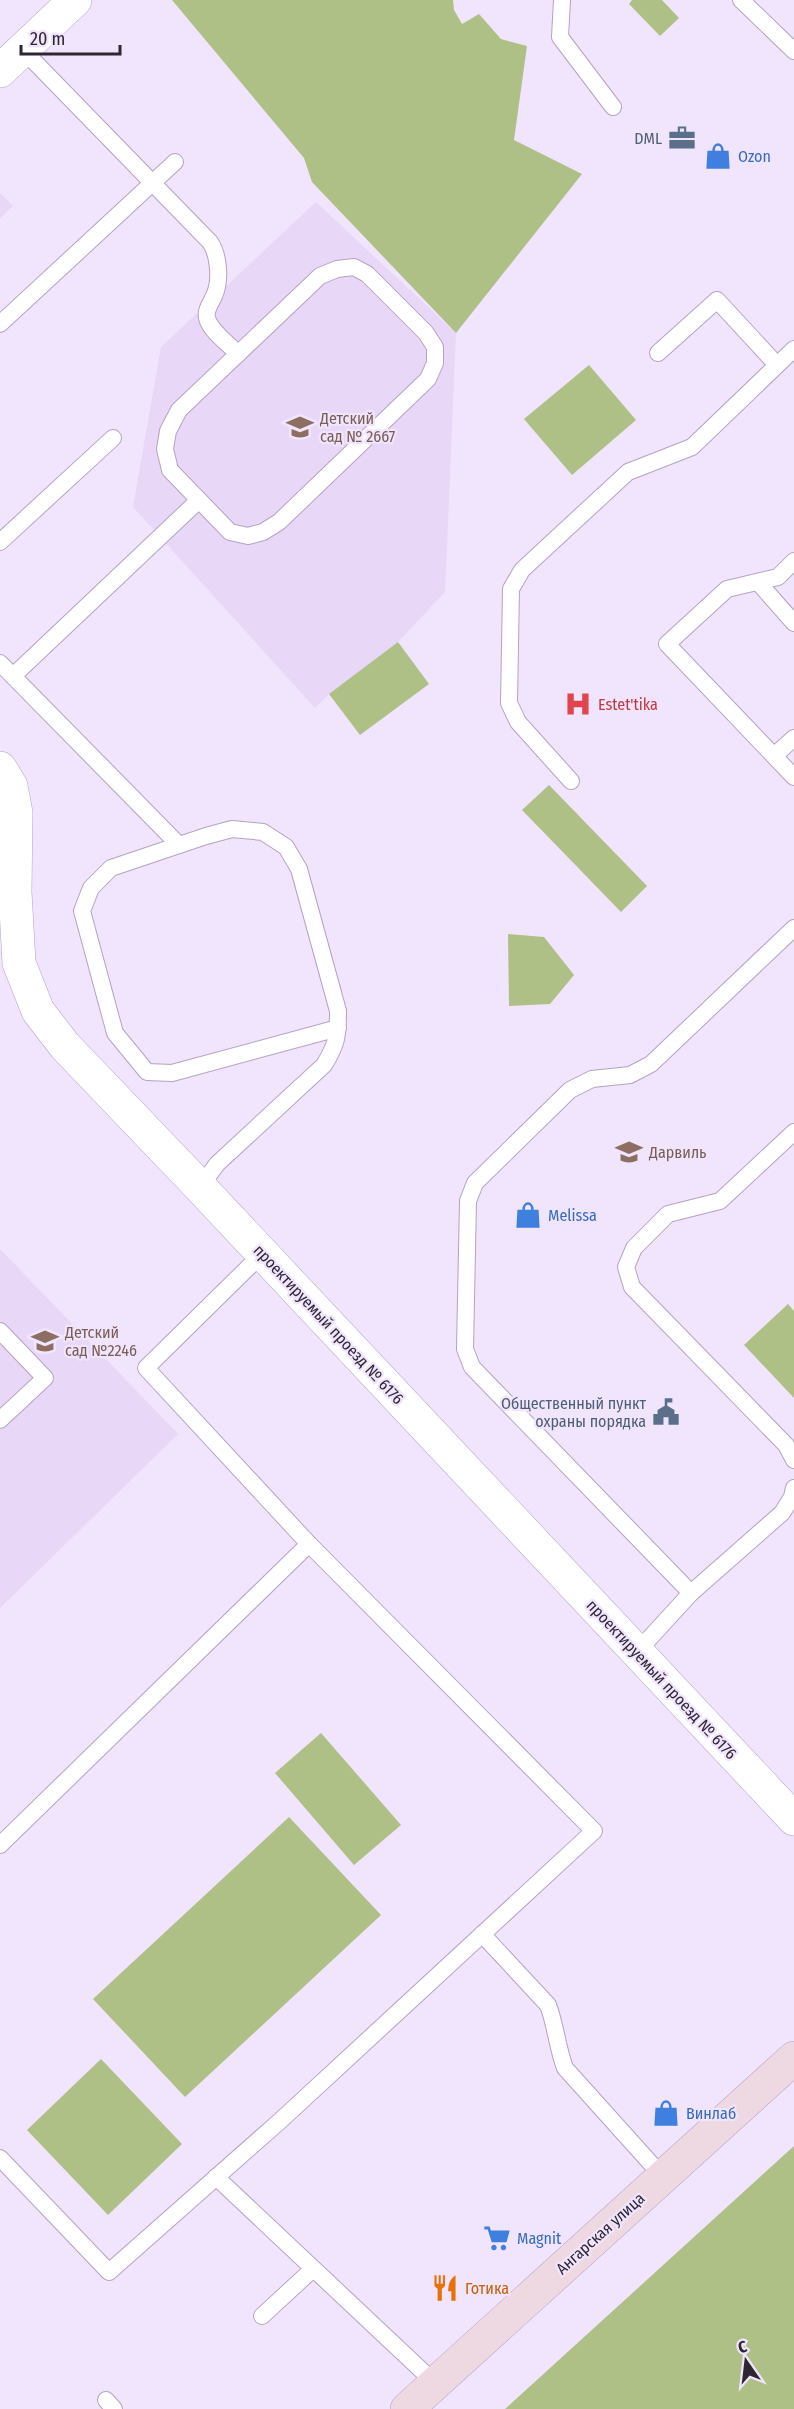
<svg xmlns="http://www.w3.org/2000/svg" width="794" height="2409" viewBox="0 0 794 2409" font-family="'Fira Sans Condensed',sans-serif">
<rect width="100%" height="100%" fill="#f1e4fd"/>
<g fill="#e8d7f6">
<polygon points="0,193 13,206 0,218"/>
<polygon points="316,202 456,333 445,592 398,642 329,694 315,708 133,507 161,347"/>
<polygon points="0,1249 178,1434 0,1608"/>
</g>
<g fill="#aec086">
<polygon points="172,0 453,0 454,10 462,24 479,14 501,39 527,46 514,140 582,174 456,333 312,182 304,158"/>
<polygon points="632,0 662,0 679,18 660,36 629,4"/>
<polygon points="589,365 636,420 572,475 524,419"/>
<polygon points="398,642 429,684 360,735 329,694"/>
<polygon points="549,785 647,886 621,912 522,810"/>
<polygon points="508,934 544,937 574,975 550,1004 509,1006"/>
<polygon points="788,1304 794,1311 794,1398 744,1345"/>
<polygon points="321,1733 401,1825 354,1865 275,1773"/>
<polygon points="289,1817 381,1915 185,2097 93,1999"/>
<polygon points="101,2059 182,2144 108,2215 27,2130"/>
<polygon points="794,2146 794,2409 505,2409"/>
</g>
<g fill="none" stroke-linecap="round" stroke-linejoin="round">
<defs>
<g id="lane">
<polyline points="562,0 560,37 613,107"/>
<polyline points="741,0 794,51"/>
<path d="M23,50L210,242C219,255 221,281 214,296C211,303 205,310 207,318C210,331 229,344 238,354"/>
<polygon points="354,267 367,274 426,333 435,347 435,363 428,379 279,522 263,532 248,536 230,532 170,470 165,449 168,431 179,410 320,276 337,269"/>
<polyline points="0,324 175,162"/>
<polyline points="658,353 717,300 777,365"/>
<polyline points="0,542 113,438"/>
<polyline points="794,561 778,577 727,589 667,644 794,777"/>
<polyline points="758,582 794,623"/>
<polyline points="0,663 179,845"/>
<polyline points="13,676 199,500"/>
<polyline points="774,756 794,738"/>
<polyline points="571,781 518,722 509,703 511,589 522,570 628,472 692,447 794,349"/>
<polyline points="794,1132 720,1201 668,1214 634,1248 626,1267 632,1287 786,1445 794,1460"/>
<path d="M200,1187L217,1164L324,1065C337,1044 338,1036 338,1011L299,869L286,847L263,832L232,829L206,836L111,868L91,888L82,911L115,1033L147,1072L172,1073L338,1028"/>
<polyline points="263,1253 146,1368 309,1544"/>
<polyline points="0,1331 45,1378 0,1420"/>
<polyline points="691,1593 472,1367 465,1349 468,1201 475,1183 570,1090 592,1079 630,1075 651,1064 794,928"/>
<polyline points="636,1653 691,1593 782,1513 792,1497 794,1488"/>
<polyline points="0,1845 309,1544 594,1831 281,2120 109,2272 0,2158"/>
<path d="M482,1934L548,2005C556,2026 557,2047 565,2068L663,2177"/>
<polyline points="216,2177 435,2383"/>
<polyline points="262,2316 313,2269"/>
<polyline points="106,2400 114,2409"/>
</g>
<g id="street">
<polyline points="0,71 75,0"/>
<polyline points="0,768 11,786 16,813 15,892 19,963 38,1011 65,1046 200,1187 794,1819"/>
</g>
<polyline id="secondary" points="407,2409 794,2058"/>
</defs>
<use href="#lane" stroke="#b4a3c1" stroke-width="18"/>
<use href="#street" stroke="#b4a3c1" stroke-width="34"/>
<use href="#secondary" stroke="#b4a3c1" stroke-width="34"/>
<use href="#lane" stroke="#fff" stroke-width="16"/>
<use href="#street" stroke="#fff" stroke-width="33"/>
<use href="#secondary" stroke="#eed9e2" stroke-width="33"/>
</g>
<defs>
<symbol id="office-bare" viewBox="-9 -9 18 18"><path d="M-6-3h4V-5.5h4V-3h4V5H-6ZM-1-4.5V-3h2v-1.5ZM-6 0V1H6V0Z" fill="#5c6f8a" stroke="#f1e4fd" stroke-width="2.5" paint-order="stroke"/></symbol>
<symbol id="shop-bare" viewBox="-9 -9 18 18"><path d="M-5-2.5h2.3a2.7 3.5 0 0 1 5.4 0H5L5.5 6h-11ZM-1.5-2.5h3a1.5 2.3 0 0 0-3 0Z" fill="#3f7fe0" stroke="#f1e4fd" stroke-width="2.5" paint-order="stroke"/></symbol>
<symbol id="school-bare" viewBox="-9 -9 18 18"><path d="M0-5L7-2L0 1L-7-2ZM-4 1L0 2.5L4 1V4Q0 6-4 4Z" fill="#8d6e63" stroke="#f1e4fd" stroke-width="2.5" paint-order="stroke"/></symbol>
<symbol id="hospital-bare" viewBox="-9 -9 18 18"><path d="M-5-5h3v3.5h4V-5h3V5h-3V1.5h-4V5h-3Z" fill="#e0444e" stroke="#f1e4fd" stroke-width="2.5" paint-order="stroke"/></symbol>
<symbol id="civic-bare" viewBox="-9 -9 18 18"><path d="M-.6-6.5H3V-4.5H.6V-3L4-1V1h2V6H-6V1h2V-1L-.6-3ZM-1.2 2.5V6h2.4V2.5Z" fill="#5c6f8a" stroke="#f1e4fd" stroke-width="2.5" paint-order="stroke"/></symbol>
<symbol id="supermarket-bare" viewBox="-9 -9 18 18"><path d="M-6-5.5h2.5l.6 2H6L4.5 2H-2.5L-4.4-4H-6ZM-1.5 3.2a1.3 1.3 0 1 0 .1 0ZM3 3.2a1.3 1.3 0 1 0 .1 0Z" fill="#3f7fe0" stroke="#f1e4fd" stroke-width="2.5" paint-order="stroke"/></symbol>
<symbol id="restaurant-bare" viewBox="-9 -9 18 18"><path d="M-5-6h1v4h1v-4h1v4h1v-4h1v5L-1.5 .5V6h-2V.5L-5-1ZM5-6V6H3V1.5H1.5Q1.5-4 5-6Z" fill="#e8710a" stroke="#f1e4fd" stroke-width="2.5" paint-order="stroke"/></symbol>
</defs>
<g fill-rule="evenodd">
<use href="#office-bare" x="663" y="119" width="38" height="38"/>
<use href="#shop-bare" x="699" y="137" width="38" height="38"/>
<use href="#school-bare" x="281" y="408" width="38" height="38"/>
<use href="#hospital-bare" x="559" y="685" width="38" height="38"/>
<use href="#school-bare" x="610" y="1133" width="38" height="38"/>
<use href="#shop-bare" x="509" y="1196" width="38" height="38"/>
<use href="#school-bare" x="26" y="1322" width="38" height="38"/>
<use href="#civic-bare" x="647" y="1393" width="38" height="38"/>
<use href="#shop-bare" x="647" y="2094" width="38" height="38"/>
<use href="#supermarket-bare" x="478" y="2219" width="38" height="38"/>
<use href="#restaurant-bare" x="426" y="2269" width="38" height="38"/>
</g>
<g text-anchor="middle" stroke-width="4.5" stroke-linejoin="round" paint-order="stroke">
<g font-size="16" fill="#4e5e75" stroke="#f1e4fd" text-anchor="end">
<text x="662" y="144">DML</text>
<text x="646" y="1409">Общественный пункт<tspan x="646" dy="18">охраны порядка</tspan></text>
</g>
<g font-size="16" fill="#366cbe" stroke="#f1e4fd" text-anchor="start">
<text x="738" y="162">Ozon</text>
<text x="548" y="1221">Melissa</text>
<text x="686" y="2119">Винлаб</text>
<text x="517" y="2244">Magnit</text>
</g>
<g font-size="16" fill="#785e54" stroke="#f1e4fd" text-anchor="start">
<text x="320" y="424">Детский<tspan x="320" dy="18">сад № 2667</tspan></text>
<text x="649" y="1158">Дарвиль</text>
<text x="65" y="1338">Детский<tspan x="65" dy="18">сад №2246</tspan></text>
</g>
<g font-size="16" fill="#be3a42" stroke="#f1e4fd" text-anchor="start">
<text x="598" y="710">Estet'tika</text>
</g>
<g font-size="16" fill="#2e2733" stroke="#f1e4fd">
<text transform="translate(329 1324) rotate(47)" y="6">проектируемый проезд № 6176</text>
<text transform="translate(662 1679) rotate(47)" y="6">проектируемый проезд № 6176</text>
<text transform="translate(600 2233) rotate(-42)" y="6">Ангарская улица</text>
</g>
<g font-size="16" fill="#c56008" stroke="#f1e4fd" text-anchor="start">
<text x="465" y="2294">Готика</text>
</g>
</g>
<g transform="translate(746 2361) rotate(346)" stroke="#f1e4fd" stroke-width="4.5" paint-order="stroke">
<path d="M0-4.5L10 22L0 15L-10 22Z" fill="#2e2733"/>
<text y="-9" font-size="16" font-weight="bold" text-anchor="middle" fill="#2e2733">С</text>
</g>
<path d="M21 45v9h99v-9" fill="none" stroke="#2e2733" stroke-width="3"/>
<text x="30" y="45" font-size="18" fill="#2e2733" stroke="#f1e4fd" stroke-width="4.5" paint-order="stroke">20 m</text>
</svg>
